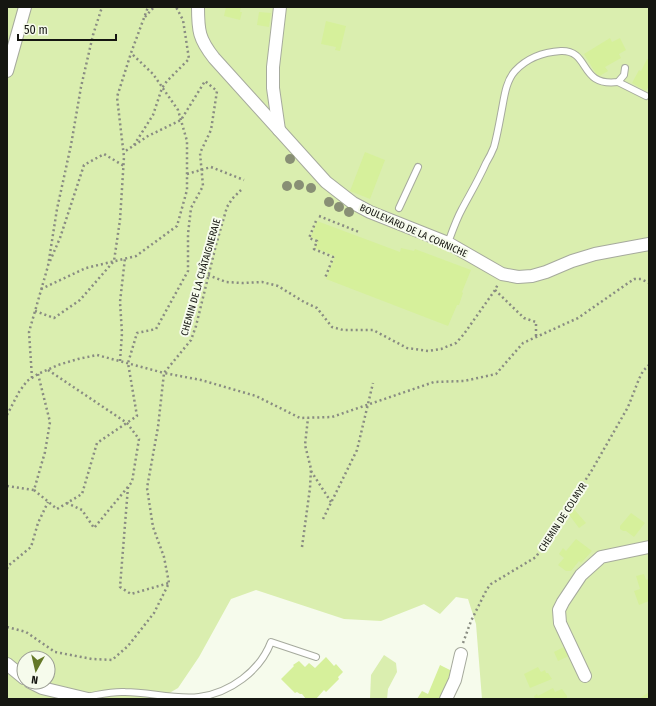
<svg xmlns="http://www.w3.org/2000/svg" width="656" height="706" viewBox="0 0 656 706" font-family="'Fira Sans Condensed',sans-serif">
<rect width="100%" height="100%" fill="#f6fbec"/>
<g fill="#daeeaf" fill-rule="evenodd">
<path d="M7,7H649V699H482L476,624L468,599L456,597L440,614L424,604L381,621L344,619L256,590L231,599L199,657L178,688L159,699H7ZM24,658H48V682H24Z"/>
<polygon points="384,655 396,663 397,672 388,689 387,699 370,699 371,675"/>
</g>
<g fill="#d6f09b">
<polygon points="226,7 241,7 240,12 242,12 240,20 224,16"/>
<polygon points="259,12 271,13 269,27 257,25"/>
<polygon points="326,21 346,26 340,51 335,50 336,47 321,44"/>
<polygon points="610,38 612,42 620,38 626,50 619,54 621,58 605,67 608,71 598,77 584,54"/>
<polygon points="647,59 649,60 649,86 646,91 632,83 639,70 641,71"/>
<polygon points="365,152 385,160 370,199 350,191"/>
<polygon points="317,221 400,252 401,248 414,251 415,249 471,270 462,292 463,293 459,305 457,305 448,326 326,279 335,256 315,248 318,240 311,237"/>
<polygon points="573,508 586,523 579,528 567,512"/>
<polygon points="631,513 645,523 634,537 626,531 623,531 620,529 620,526"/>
<polygon points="576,539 592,551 581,563 579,561 571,571 566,571 558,565 564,558 559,554 563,548 566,551"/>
<polygon points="644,574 646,580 649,579 649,601 639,605 634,591 640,589 636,576"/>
<polygon points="564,647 569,656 558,661 554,652"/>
<polygon points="326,657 334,666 336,664 343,672 338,677 339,679 326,692 324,690 316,699 306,699 302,694 300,694 297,692 295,693 281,679 294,666 293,665 299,661 305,667 309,663 315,668"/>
<polygon points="440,665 454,672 442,699 417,699 422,691 428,694"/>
<polygon points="538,667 541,672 545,670 546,673 548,673 552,679 530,688 524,674"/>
<polygon points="553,688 555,692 562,689 567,696 567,699 535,699 534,696 537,694 538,696"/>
<polygon points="649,692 649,699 639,699"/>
</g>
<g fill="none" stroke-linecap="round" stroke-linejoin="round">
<defs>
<g id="service">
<polyline points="618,82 646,96"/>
<polyline points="399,208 418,167"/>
<path d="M448,243C452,232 456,220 462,209C470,194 479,179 486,163C489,158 492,152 494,147C497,136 499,125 501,114C504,100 505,82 515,71C527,58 544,52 561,51C591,50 578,87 618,82L624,75L625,68"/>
<path d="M85,697C98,695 112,691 125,692C149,692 175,700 199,697C230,693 260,671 271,642L316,657"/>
</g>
<g id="minor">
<path d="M198,7C198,31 199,39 214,58L326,182L353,203L370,212L448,243L502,274L518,277L532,276L546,272L572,261L595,254L649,244"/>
<polyline points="7,71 25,7"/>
<polyline points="279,130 273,88 273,67 280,7"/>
<polyline points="7,664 24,678"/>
<polyline points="585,676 560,623 559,610 563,602 581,575 601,557 649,547"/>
<polyline points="30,682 42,688 88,699"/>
<polyline points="446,699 455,680 461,654"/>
</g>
</defs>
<use href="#service" stroke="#a6aa9d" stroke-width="8"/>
<use href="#minor" stroke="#a6aa9d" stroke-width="14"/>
<g stroke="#898c82" stroke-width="2.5" stroke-dasharray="2 3" stroke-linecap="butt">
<polyline points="145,17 154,7"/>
<polyline points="134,145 153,115 162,88 167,81 189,59 183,20 176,7"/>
<polyline points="187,174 211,167 244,180"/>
<polyline points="319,216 359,232"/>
<polyline points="316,221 309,238 317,241 314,249 333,257 333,258 325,278"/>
<polyline points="50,261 60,238 84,165 104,154 124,166"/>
<polyline points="208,275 226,282 242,283 262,282 278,286 304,302 317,308 332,327 343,330 373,330 407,348 428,351 441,349 456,343 464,334 495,290 498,284"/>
<polyline points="41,289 86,268 136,256 177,226 187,190 187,141 178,110 153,74 131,53 148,7"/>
<polyline points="495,290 524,318 536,322 536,337"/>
<polyline points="35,311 54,318 80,300 114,261 120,220 124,157 117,97 131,53"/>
<polyline points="120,361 122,333 120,302 125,258"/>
<polyline points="48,370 127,423 139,439 132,482 94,528 82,510 67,503"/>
<polyline points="32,378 29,332 48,266 57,209 71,145 81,87 93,35 102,7"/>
<polyline points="7,415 19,392 27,381 38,374 58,365 78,359 97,355 164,373 191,340 196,326 216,245 227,207 232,199 241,190"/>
<polyline points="311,471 331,502"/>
<polyline points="7,486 34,490 45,452 50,422 38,374"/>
<polyline points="128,487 120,587 131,594 169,583"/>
<polyline points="34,490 57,509 82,494 97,443 137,416 128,363 137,333 156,329 188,271 188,234 191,208 203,186 200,153 211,130 217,91 205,81 181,120 148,136 124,152"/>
<polyline points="323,519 357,450 373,383"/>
<polyline points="302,547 310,488 311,469 305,445 308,418"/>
<polyline points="7,569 8,566 31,547 38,523 48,502"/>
<polyline points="7,627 26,632 55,652 92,659 112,660 128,646 154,613 169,583 164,557 153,527 147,488 158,427 164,373 201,380 256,396 300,418 332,417 434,382 464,381 496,374 523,343 578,318 634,279 641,279 649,283"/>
<polyline points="463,643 471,621 487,589 491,584 536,557 592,470 628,407 639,379 643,371 649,365"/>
</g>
<use href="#service" stroke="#fff" stroke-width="6"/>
<use href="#minor" stroke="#fff" stroke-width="12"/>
</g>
<g fill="#888f75">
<circle cx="290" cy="159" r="5"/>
<circle cx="299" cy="185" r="5"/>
<circle cx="287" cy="186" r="5"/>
<circle cx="311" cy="188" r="5"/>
<circle cx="329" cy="202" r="5"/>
<circle cx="339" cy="207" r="5"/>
<circle cx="349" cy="212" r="5"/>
</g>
<g text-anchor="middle" stroke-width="4" stroke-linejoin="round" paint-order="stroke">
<g font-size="10" fill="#151611" stroke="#f6fbec">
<text transform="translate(414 230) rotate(24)" y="4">BOULEVARD DE LA CORNICHE</text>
<text transform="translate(200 277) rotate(-74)" y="4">CHEMIN DE LA CHÂTAIGNERAIE</text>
<text transform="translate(562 517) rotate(-57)" y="4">CHEMIN DE COLMYR</text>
</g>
</g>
<rect width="656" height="706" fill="none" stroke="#151611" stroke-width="16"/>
<g transform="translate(36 670) rotate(188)"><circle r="19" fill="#f6fbec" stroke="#9c9f94"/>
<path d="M0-3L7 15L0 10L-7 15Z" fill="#647828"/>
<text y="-6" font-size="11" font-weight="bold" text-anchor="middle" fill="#151611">N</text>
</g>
<path d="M18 34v6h98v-6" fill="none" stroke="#151611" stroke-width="2"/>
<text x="24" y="34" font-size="12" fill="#151611" stroke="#f6fbec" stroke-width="3" paint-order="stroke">50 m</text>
</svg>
